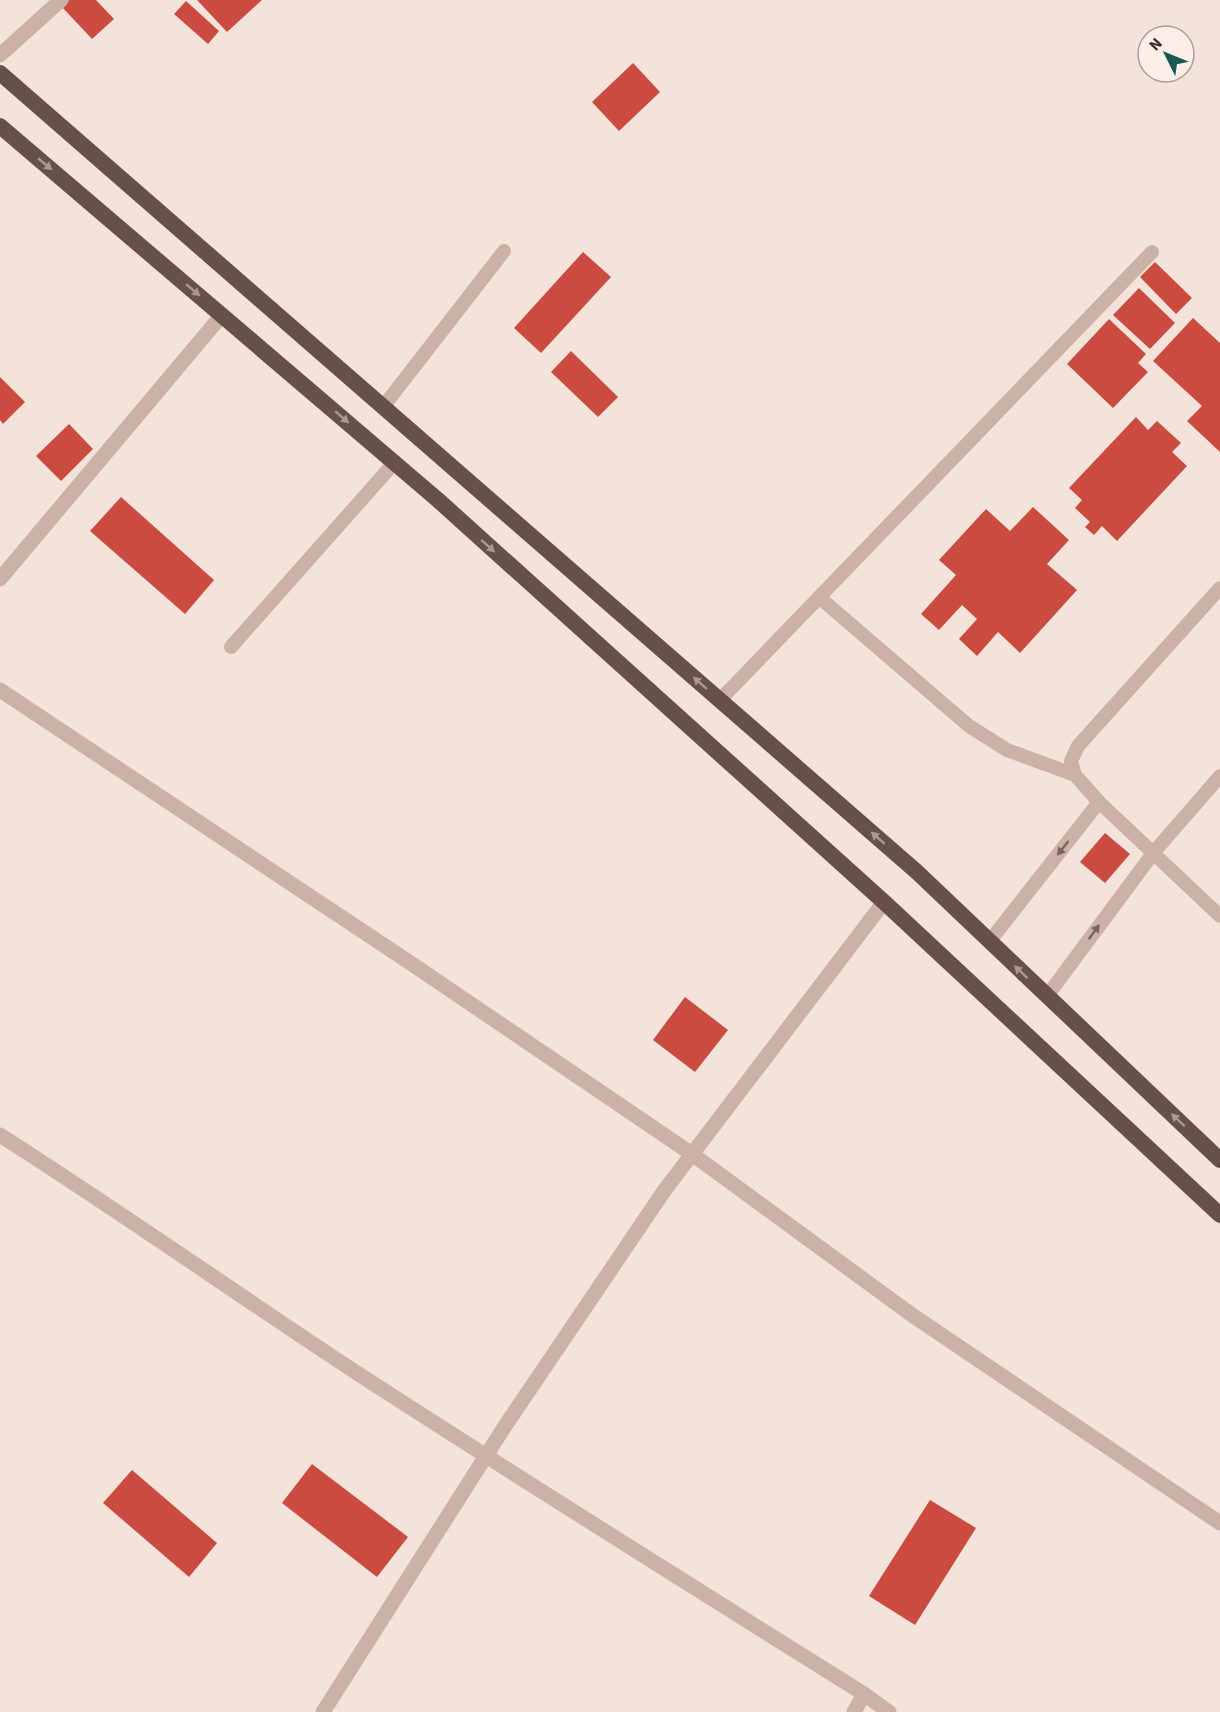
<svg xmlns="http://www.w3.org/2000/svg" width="1220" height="1712" viewBox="0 0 1220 1712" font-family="'Source Sans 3',sans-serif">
<rect width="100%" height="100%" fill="#f3e3da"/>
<g fill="#cb4b40">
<polygon points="69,0 96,0 114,19 92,39 62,7"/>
<polygon points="197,0 262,0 227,32"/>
<polygon points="186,1 219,31 208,44 174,14"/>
<polygon points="633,63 660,92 619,131 592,102"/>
<polygon points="583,252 611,277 541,353 514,328"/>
<polygon points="1155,262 1192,298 1176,314 1140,277"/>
<polygon points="1139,288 1175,323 1150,349 1113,315"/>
<polygon points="1193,318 1220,343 1220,452 1187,421 1202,406 1153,361"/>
<polygon points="1109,319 1146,354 1138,363 1148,372 1113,408 1067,364"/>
<polygon points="571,351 618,397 598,417 551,372"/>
<polygon points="0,377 25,402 3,424 0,420"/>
<polygon points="1136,417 1148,430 1157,421 1181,443 1172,452 1187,466 1117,541 1102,526 1094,535 1085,527 1090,522 1075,508 1082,500 1069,488"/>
<polygon points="69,424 93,449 61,481 36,456"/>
<polygon points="121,497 214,580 185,614 90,531"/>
<polygon points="1033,507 1069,540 1047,564 1077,590 1020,653 998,632 977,656 959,639 977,619 962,605 939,630 921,614 956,575 939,560 986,509 1010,531"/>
<polygon points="1105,833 1130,854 1105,883 1080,862"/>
<polygon points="685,997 728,1030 695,1072 653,1040"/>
<polygon points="312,1464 408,1537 377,1577 282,1503"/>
<polygon points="132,1470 217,1543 189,1577 103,1503"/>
<polygon points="930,1500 976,1528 915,1625 869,1596"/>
</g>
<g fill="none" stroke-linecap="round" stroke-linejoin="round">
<g stroke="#cbb1a6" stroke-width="14">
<polyline points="383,407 504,251"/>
<polyline points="1220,588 1078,746 1071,761 1075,775 1099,802 1220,916"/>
<polyline points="819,597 969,726 1007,750 1075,775"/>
<polyline points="231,647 395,462"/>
<polyline points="720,700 1152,252"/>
<polyline points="989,942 1099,802"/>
<polyline points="1047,996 1154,852 1220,776"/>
</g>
<g stroke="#cbb1a6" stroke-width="15">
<polyline points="0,55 61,0"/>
<polyline points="0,579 222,315"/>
<polyline points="0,690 412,964 692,1154 912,1315 1220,1523"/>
<path d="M0,1135C121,1212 238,1295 357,1373C525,1482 695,1588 864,1694"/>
<polyline points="323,1712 505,1426 664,1191 884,902"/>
<polyline points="854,1712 864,1694 889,1712"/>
</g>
<g stroke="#68504a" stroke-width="16">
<polyline points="0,73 917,872 1220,1160"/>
<polyline points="0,126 438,500 884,902 1220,1215"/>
</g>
</g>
<defs><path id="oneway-solid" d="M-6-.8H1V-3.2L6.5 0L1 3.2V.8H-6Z" transform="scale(1.5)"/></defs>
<g fill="#aa9791">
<use href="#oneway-solid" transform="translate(45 164) rotate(40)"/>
<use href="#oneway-solid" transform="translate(193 290) rotate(40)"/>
<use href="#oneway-solid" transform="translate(342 417) rotate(41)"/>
<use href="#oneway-solid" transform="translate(488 546) rotate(42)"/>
<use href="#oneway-solid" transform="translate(700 683) rotate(-139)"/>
<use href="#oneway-solid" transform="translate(878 838) rotate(-139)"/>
<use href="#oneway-solid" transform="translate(1021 972) rotate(-137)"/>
<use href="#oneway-solid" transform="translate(1178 1120) rotate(-137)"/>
</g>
<g fill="#7a6660">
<use href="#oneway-solid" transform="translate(1063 848) rotate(128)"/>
<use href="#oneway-solid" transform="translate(1094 932) rotate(-54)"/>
</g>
<g transform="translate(1166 54) rotate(313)"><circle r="28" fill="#faeee7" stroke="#ac9f9a" stroke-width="1.5"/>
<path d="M0-4.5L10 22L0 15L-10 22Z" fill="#1b5a54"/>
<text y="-9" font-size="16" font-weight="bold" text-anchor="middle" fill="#372927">N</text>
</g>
</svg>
